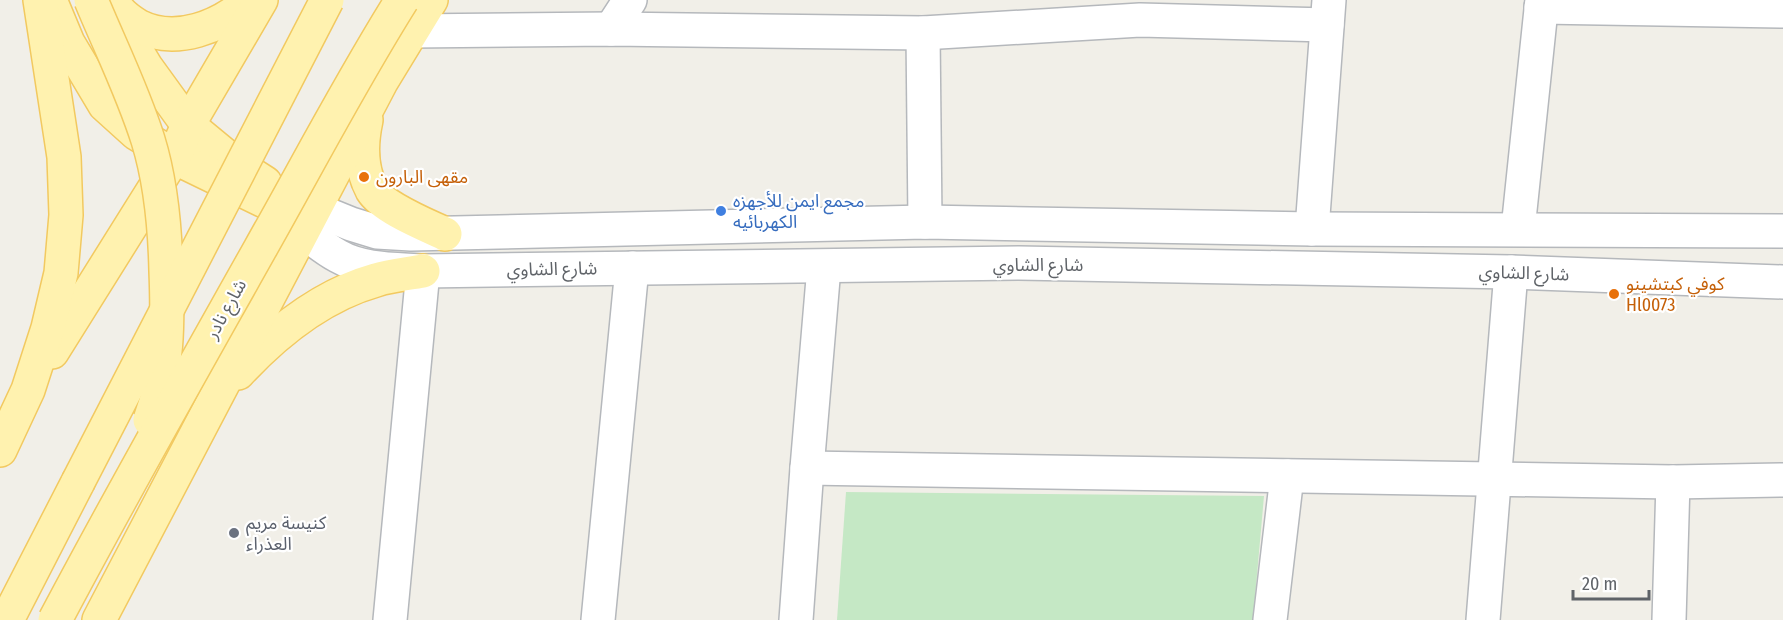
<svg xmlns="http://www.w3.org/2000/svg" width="1783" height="620" viewBox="0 0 1783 620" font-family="'Fira Sans Condensed','Noto Sans Arabic',sans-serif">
<rect width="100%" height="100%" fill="#f1efe8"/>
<polygon fill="#c5e8c5" points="846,492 1264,496 1253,620 837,620"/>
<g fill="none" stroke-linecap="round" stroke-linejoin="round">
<defs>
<g id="minor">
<polyline points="1541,7 1783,11"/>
<polyline points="611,29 630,0"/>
<polyline points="411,31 611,29 923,33 1140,20 1327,25"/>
<polyline points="923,33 925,222"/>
<polyline points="314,209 351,224 377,232 411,234 925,222 1312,229 1783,231"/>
<polyline points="1312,229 1329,0"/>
<polyline points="1518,229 1542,0"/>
<path d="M303,231C314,240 325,249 338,256C362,270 395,269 423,271L1019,263L1511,272L1783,282"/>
<polyline points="807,468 1673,482 1783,480"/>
<polyline points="390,620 423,271"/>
<polyline points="598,620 632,268"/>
<polyline points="796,620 807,468 824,267"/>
<polyline points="1270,620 1287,476"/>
<polyline points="1483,620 1511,272"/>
<polyline points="1669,620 1673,482"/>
</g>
<g id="major">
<polyline points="112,0 131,42 146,67 188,125 234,163 265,183"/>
<polyline points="53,7 68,43 105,105 136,133 186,163 283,210 293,212 308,203"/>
<path d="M117,8C122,16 130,21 138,26C176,45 221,27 250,0"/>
<path d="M366,120C361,143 360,168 372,190C383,208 426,225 445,234"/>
<polyline points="52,352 174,157 188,125 261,0"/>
<path d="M238,373C275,333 323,295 376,280C391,275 407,274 423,271"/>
<polyline points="0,450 28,390 48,328 61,273 66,215 64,157 40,0"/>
<polyline points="7,620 78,482"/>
<polyline points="99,620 381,82 431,0"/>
</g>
</defs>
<use href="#minor" stroke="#b5b8bc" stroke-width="36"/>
<use href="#major" stroke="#f2c960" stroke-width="36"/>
<use href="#minor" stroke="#fff" stroke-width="33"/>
<use href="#major" stroke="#fff2af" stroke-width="33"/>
<defs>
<g id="major-bridge">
<path d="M91,0C110,46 133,92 148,140C161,182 165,226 166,271C168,321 168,372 150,420"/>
<polyline points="78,482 327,0"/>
<path d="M55,620C121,495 191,372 260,249C307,166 351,81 402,0"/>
</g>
</defs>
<use href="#major-bridge" stroke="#f2c960" stroke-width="36" stroke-linecap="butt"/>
<use href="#major-bridge" stroke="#fff2af" stroke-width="33"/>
</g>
<g fill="#e8710a" stroke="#fff" stroke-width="2">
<circle cx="364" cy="177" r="6"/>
<circle cx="1614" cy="294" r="6"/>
</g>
<circle fill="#3f7fe0" stroke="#fff" stroke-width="2" cx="721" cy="211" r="6"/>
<circle fill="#6b7280" stroke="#fff" stroke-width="2" cx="234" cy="533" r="6"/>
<g text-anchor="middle" stroke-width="4.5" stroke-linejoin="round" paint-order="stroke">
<g font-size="18" fill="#c56008" stroke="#fff" text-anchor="start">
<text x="376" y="183">مقهى البارون</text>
<text x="1626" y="290">كوفي كبتشينو<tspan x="1626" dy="21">Hl0073</tspan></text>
</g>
<g font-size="18" fill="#366cbe" stroke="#fff" text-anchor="start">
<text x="733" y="207">مجمع ايمن للأجهزه<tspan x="733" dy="21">الكهربائيه</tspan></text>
</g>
<g font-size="18" fill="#5f6368" stroke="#fff">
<text x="1038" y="271">شارع الشاوي</text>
<text transform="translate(552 269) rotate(-1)" y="6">شارع الشاوي</text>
<text transform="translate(1524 273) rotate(2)" y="6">شارع الشاوي</text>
<text transform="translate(226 309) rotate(-61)" y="6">شارع نادر</text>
</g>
<g font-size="18" fill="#5b616d" stroke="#fff" text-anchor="start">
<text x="246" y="529">كنيسة مريم<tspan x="246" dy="21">العذراء</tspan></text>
</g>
</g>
<path d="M1573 590v9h76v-9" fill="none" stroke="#5f6368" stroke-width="3"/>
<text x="1582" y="590" font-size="18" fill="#5f6368" stroke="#ffffff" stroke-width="4.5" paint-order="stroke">20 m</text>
</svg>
